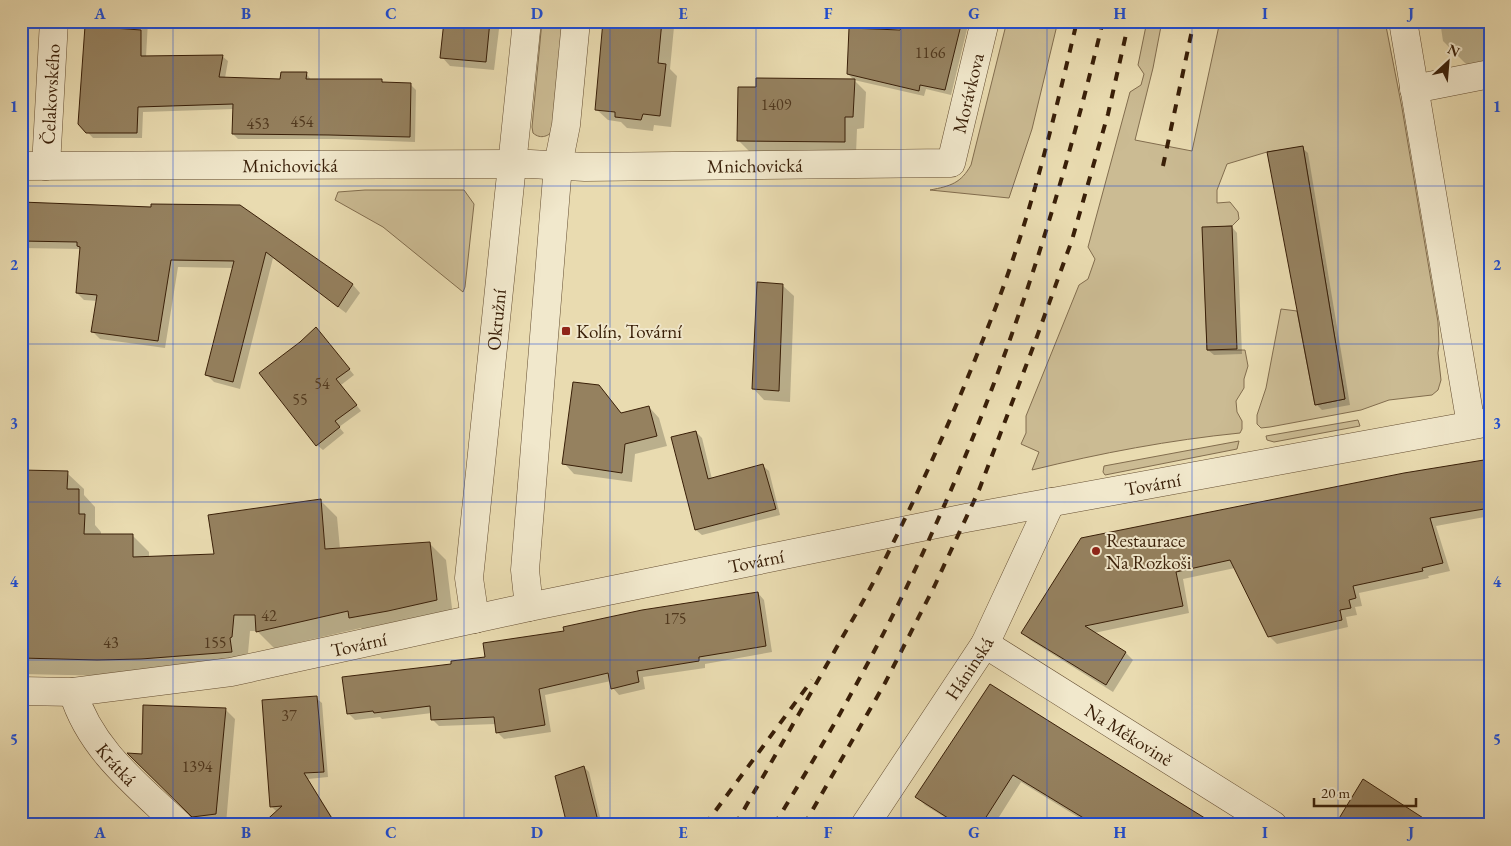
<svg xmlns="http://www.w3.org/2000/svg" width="1511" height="846" viewBox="0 0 1511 846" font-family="'EB Garamond',serif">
<rect width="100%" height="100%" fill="#e9dbb0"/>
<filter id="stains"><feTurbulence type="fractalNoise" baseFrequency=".004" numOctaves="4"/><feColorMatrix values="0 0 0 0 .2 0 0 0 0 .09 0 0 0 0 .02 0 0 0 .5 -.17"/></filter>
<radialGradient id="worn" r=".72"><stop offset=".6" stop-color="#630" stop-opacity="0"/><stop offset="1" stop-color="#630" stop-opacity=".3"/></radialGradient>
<g fill="#cbbb93" stroke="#826d4e">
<path d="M542,21H567L555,129C549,136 541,140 533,133L532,127Z"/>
<path d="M1007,21H1058L1032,129L1009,198L930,190C951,186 961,183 971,165Z"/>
<path d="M1147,21H1162L1153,68L1135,140L1192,151L1220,21H1385L1402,108L1438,322L1439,344L1438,353L1441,380L1438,390L1432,395L1389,400L1361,410L1270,427L1261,428L1257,424V415L1266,388L1281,309L1297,311L1315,405L1345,399L1303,147L1267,152L1227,164L1217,190V203L1230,202L1238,212L1239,219L1232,226L1203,228L1207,350H1245L1248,366L1244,379V388L1236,401L1237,412L1242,421V429L1240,433C1170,440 1101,453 1032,470L1039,452L1021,444L1026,433V416L1079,285L1088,279L1095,259L1088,247L1130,92L1141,85L1144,74L1138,65Z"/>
<polygon points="365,190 464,190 474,204 465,287 463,292 383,227 335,200 338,192"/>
<polygon points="1358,420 1360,426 1274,442 1267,440 1266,436"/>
<polygon points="1239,441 1237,449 1105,475 1103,472 1104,466"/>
</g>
<g fill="#0003">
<polygon points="87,21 148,21 146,57 222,56 228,61 225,78 281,80 306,73 311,80 382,81 384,83 411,85 416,90 415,142 335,139 238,139 233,134 234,109 143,112 142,138 93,138 79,123"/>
<polygon points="445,21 500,21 494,70 450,66 442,57"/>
<polygon points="605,21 670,21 670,24 674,27 670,69 677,76 671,127 654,125 653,131 627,128 621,122 608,120 596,109"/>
<polygon points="906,21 969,21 951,95 926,89 924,96 854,80 848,74 901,32"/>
<polygon points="1440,21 1490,21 1490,63 1469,67 1443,41"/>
<polygon points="854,80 866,92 864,128 857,129 856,154 750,152 738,140"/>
<polygon points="21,96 24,98 21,141"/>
<polygon points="1302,148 1308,153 1350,405 1322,410 1316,404"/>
<polygon points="21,204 152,208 239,206 353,285 360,293 346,313 273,258 240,389 214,382 206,374 233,268 178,267 165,348 100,339 92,331 97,301 84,300 77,293 81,249 21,248"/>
<polygon points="1232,227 1237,233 1242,354 1214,355 1208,350"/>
<polygon points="782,285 794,296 790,402 764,400 753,388"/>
<polygon points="321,334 354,375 341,385 361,411 339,427 344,433 323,450 317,445 300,343"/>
<polygon points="598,386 622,414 649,407 659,418 667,446 635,454 632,482 574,474 564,463"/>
<polygon points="696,432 702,438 712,479 763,466 769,471 780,515 702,535 696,530"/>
<polygon points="1490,460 1490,516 1436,526 1450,571 1428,576 1429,578 1359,593 1362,606 1355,607 1357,615 1346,617 1348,627 1277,644 1269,636 1235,568 1183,579 1189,613 1094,633 1126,653 1133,660 1113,692 1030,640 1023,633 1082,539"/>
<polygon points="21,471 67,473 84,489 84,495 95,507 95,525 101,532 101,536 132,535 149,552 149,557 216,555 320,500 337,517 340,549 429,543 446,560 453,616 366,634 361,628 274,648 257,631 250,631 248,653 246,654 248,668 114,676 21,674"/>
<polygon points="758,593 764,600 772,652 705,664 705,668 643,677 645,689 619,695 613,688 611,681 545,695 551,732 504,739 497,732 496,724 439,726 432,719 432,713 382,719 380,717 355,720 348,713 453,665 486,658 565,632"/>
<polygon points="990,686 1215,825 1091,825 1021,782 994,825 957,825 925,805 917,797"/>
<polygon points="316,698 322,703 328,777 308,779 337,825 263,825 277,812 272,807"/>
<polygon points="225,709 235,719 226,824 201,825 130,755 143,755"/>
<polygon points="584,767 589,772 602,825 568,825"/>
</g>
<g fill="#95815f" stroke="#391f08">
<polygon points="444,21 490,21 486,62 440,58"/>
<polygon points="603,21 662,21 658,63 666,64 660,116 643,114 641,120 615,117 615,112 595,110"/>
<polygon points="905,21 962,21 945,90 920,85 919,91 847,74 849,28 900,30"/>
<polygon points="85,26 141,30 141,56 223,55 219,77 280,79 281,72 307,72 306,79 382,79 382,82 411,83 410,137 329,135 232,134 233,104 138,107 137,133 86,133 78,124"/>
<polygon points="756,78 855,79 853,117 845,117 845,142 737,141 738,87 756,87"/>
<polygon points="1303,146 1345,399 1315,405 1267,152"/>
<polygon points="21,202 151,207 151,204 240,205 353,284 338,307 266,252 233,382 205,375 234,261 171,260 158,341 91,332 97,295 76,293 80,247 77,246 77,242 21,241"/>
<polygon points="1232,226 1237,349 1207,350 1202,227"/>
<polygon points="757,282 783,284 779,391 752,389"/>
<polygon points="316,327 350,369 336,379 357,405 335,421 340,427 316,446 259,373 300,342"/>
<polygon points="573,382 599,385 621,413 649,406 657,436 625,444 622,473 562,464"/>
<polygon points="696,431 708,479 763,464 776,509 695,530 671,437"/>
<polygon points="1490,459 1490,508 1430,518 1443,563 1422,568 1423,571 1353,586 1356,598 1349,600 1351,608 1340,610 1342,620 1268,637 1230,560 1176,572 1183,606 1085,626 1126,652 1106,685 1021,633 1081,538 1404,473"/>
<polygon points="21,470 68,471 67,489 79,489 79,514 85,514 84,534 133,534 133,557 214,554 208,515 321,499 325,549 430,542 437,600 388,611 349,618 348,611 256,632 255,615 234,615 232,637 230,638 232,652 141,659 97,660 21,658"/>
<polygon points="758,592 766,646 699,657 699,661 637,671 639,682 611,689 608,673 539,689 545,725 496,733 494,717 431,720 430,706 374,713 373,711 347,714 342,677 451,664 451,661 485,657 483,643 564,631 563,627 642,610"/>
<polygon points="990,684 1060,728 1216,825 1095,825 1013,775 981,825 959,825 915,797"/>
<polygon points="317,696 324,772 304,773 336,825 261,825 282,806 270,807 262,700"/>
<polygon points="143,705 226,708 216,814 192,817 127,753 142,754"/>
<polygon points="584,766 599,825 567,825 555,776"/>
<polygon points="1363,779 1434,825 1335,825"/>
</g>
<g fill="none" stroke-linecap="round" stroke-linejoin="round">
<defs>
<g id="street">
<polyline points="1403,21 1471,425"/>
<polyline points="1414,89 1490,74"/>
<path id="s1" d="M21,166L530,164L585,167L951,163L985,21"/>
<path id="s2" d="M46,166L54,21"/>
<polyline points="529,607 525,570 558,165 566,125 576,21"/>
<path id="s3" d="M475,619L469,578L527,21"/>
<path id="s4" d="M985,644L1273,825"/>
<path id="s5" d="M21,691L73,692L231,672L529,607L966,518L1490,422"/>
<path id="s6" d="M73,692C90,749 137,785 179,825"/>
<path id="s7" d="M865,825L985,644L1051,502"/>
</g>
</defs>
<use href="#street" stroke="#654e32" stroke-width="29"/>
<use href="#street" stroke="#f1e8cc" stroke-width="28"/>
<g stroke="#391f08" stroke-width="4" stroke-dasharray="9 9" stroke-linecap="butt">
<polyline points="1163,166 1194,21"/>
<polyline points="705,825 812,680"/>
<path d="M735,825C770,765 804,705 838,645C851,622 865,599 877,575C921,489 960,400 995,309C1031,216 1054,118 1077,21"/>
<path d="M774,825C834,728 890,628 936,524C1009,362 1062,193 1103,21"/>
<polyline points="804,825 885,683 934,587 979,490 1035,342 1072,240 1108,114 1129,21"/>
</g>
</g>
<path fill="none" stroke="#1d4ed8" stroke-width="1" stroke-opacity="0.55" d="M173,21V825M319,21V825M464,21V825M610,21V825M756,21V825M901,21V825M1047,21V825M1192,21V825M1338,21V825M21,186H1490M21,344H1490M21,502H1490M21,660H1490"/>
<g fill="#8f2418" stroke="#f1e8cc" stroke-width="2">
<rect x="561" y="326" width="10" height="10" rx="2.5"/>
<circle cx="1096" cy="551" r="5"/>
</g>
<g text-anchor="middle" stroke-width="4" stroke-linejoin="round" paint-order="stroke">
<g font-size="16" fill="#50381e">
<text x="930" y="58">1166</text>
<text x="776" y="110">1409</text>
<text x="302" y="127">454</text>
<text x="258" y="129">453</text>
<text x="322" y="389">54</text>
<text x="300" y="405">55</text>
<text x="269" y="621">42</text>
<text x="675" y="624">175</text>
<text x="111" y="648">43</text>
<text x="215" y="648">155</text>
<text x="289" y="721">37</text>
<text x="197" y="772">1394</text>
</g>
<g font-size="19" fill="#391f08" stroke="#f1e8cc">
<text dy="7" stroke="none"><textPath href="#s1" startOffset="1002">Morávkova</textPath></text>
<text dy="7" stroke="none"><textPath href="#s2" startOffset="72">Čelakovského</textPath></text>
<text dy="7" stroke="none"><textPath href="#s1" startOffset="269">Mnichovická</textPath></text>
<text dy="7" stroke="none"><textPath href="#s1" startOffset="734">Mnichovická</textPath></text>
<text dy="7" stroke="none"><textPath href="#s3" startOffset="301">Okružní</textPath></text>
<text dy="7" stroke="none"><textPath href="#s5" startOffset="1152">Tovární</textPath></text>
<text dy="7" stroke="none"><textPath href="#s5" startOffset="748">Tovární</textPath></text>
<text dy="7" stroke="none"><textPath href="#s5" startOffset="342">Tovární</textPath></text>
<text dy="7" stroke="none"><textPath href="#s7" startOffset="188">Háninská</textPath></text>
<text dy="7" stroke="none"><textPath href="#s4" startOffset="170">Na Měkovině</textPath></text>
<text dy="7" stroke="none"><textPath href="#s6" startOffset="85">Krátká</textPath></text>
</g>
<g font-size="19" fill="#391f08" stroke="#f1e8cc" text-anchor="start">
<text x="576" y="338">Kolín, Tovární</text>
<text x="1106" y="547">Restaurace<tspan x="1106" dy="22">Na Rozkoši</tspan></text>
</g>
</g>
<rect width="1511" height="846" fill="none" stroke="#e9dbb0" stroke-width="55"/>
<g transform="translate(1448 62) rotate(26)" stroke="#f1e8cc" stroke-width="4" paint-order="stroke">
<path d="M0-4L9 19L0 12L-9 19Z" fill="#391f08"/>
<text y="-8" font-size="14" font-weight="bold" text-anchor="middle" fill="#391f08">N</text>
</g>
<path d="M1314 798v8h102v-8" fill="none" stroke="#391f08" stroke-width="2.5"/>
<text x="1321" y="798" font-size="15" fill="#391f08" stroke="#f1e8cc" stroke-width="4" paint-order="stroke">20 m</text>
<rect x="28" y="28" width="1456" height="790" fill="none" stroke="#1d4ed8" stroke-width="2"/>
<g font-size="16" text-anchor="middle" font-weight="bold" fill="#1d4ed8">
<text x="100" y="19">A</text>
<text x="246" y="19">B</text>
<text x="391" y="19">C</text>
<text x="537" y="19">D</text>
<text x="683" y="19">E</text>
<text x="828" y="19">F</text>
<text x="974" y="19">G</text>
<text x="1120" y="19">H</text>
<text x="1265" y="19">I</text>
<text x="1411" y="19">J</text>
<text x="14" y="112">1</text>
<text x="1497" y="112">1</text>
<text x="14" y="270">2</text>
<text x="1497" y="270">2</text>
<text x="14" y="429">3</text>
<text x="1497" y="429">3</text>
<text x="14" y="587">4</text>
<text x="1497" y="587">4</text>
<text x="14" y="745">5</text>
<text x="1497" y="745">5</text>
<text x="100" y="838">A</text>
<text x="246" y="838">B</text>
<text x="391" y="838">C</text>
<text x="537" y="838">D</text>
<text x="683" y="838">E</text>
<text x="828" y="838">F</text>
<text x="974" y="838">G</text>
<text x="1120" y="838">H</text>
<text x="1265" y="838">I</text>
<text x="1411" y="838">J</text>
</g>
<rect width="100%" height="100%" filter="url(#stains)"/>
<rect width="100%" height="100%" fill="url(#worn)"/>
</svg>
